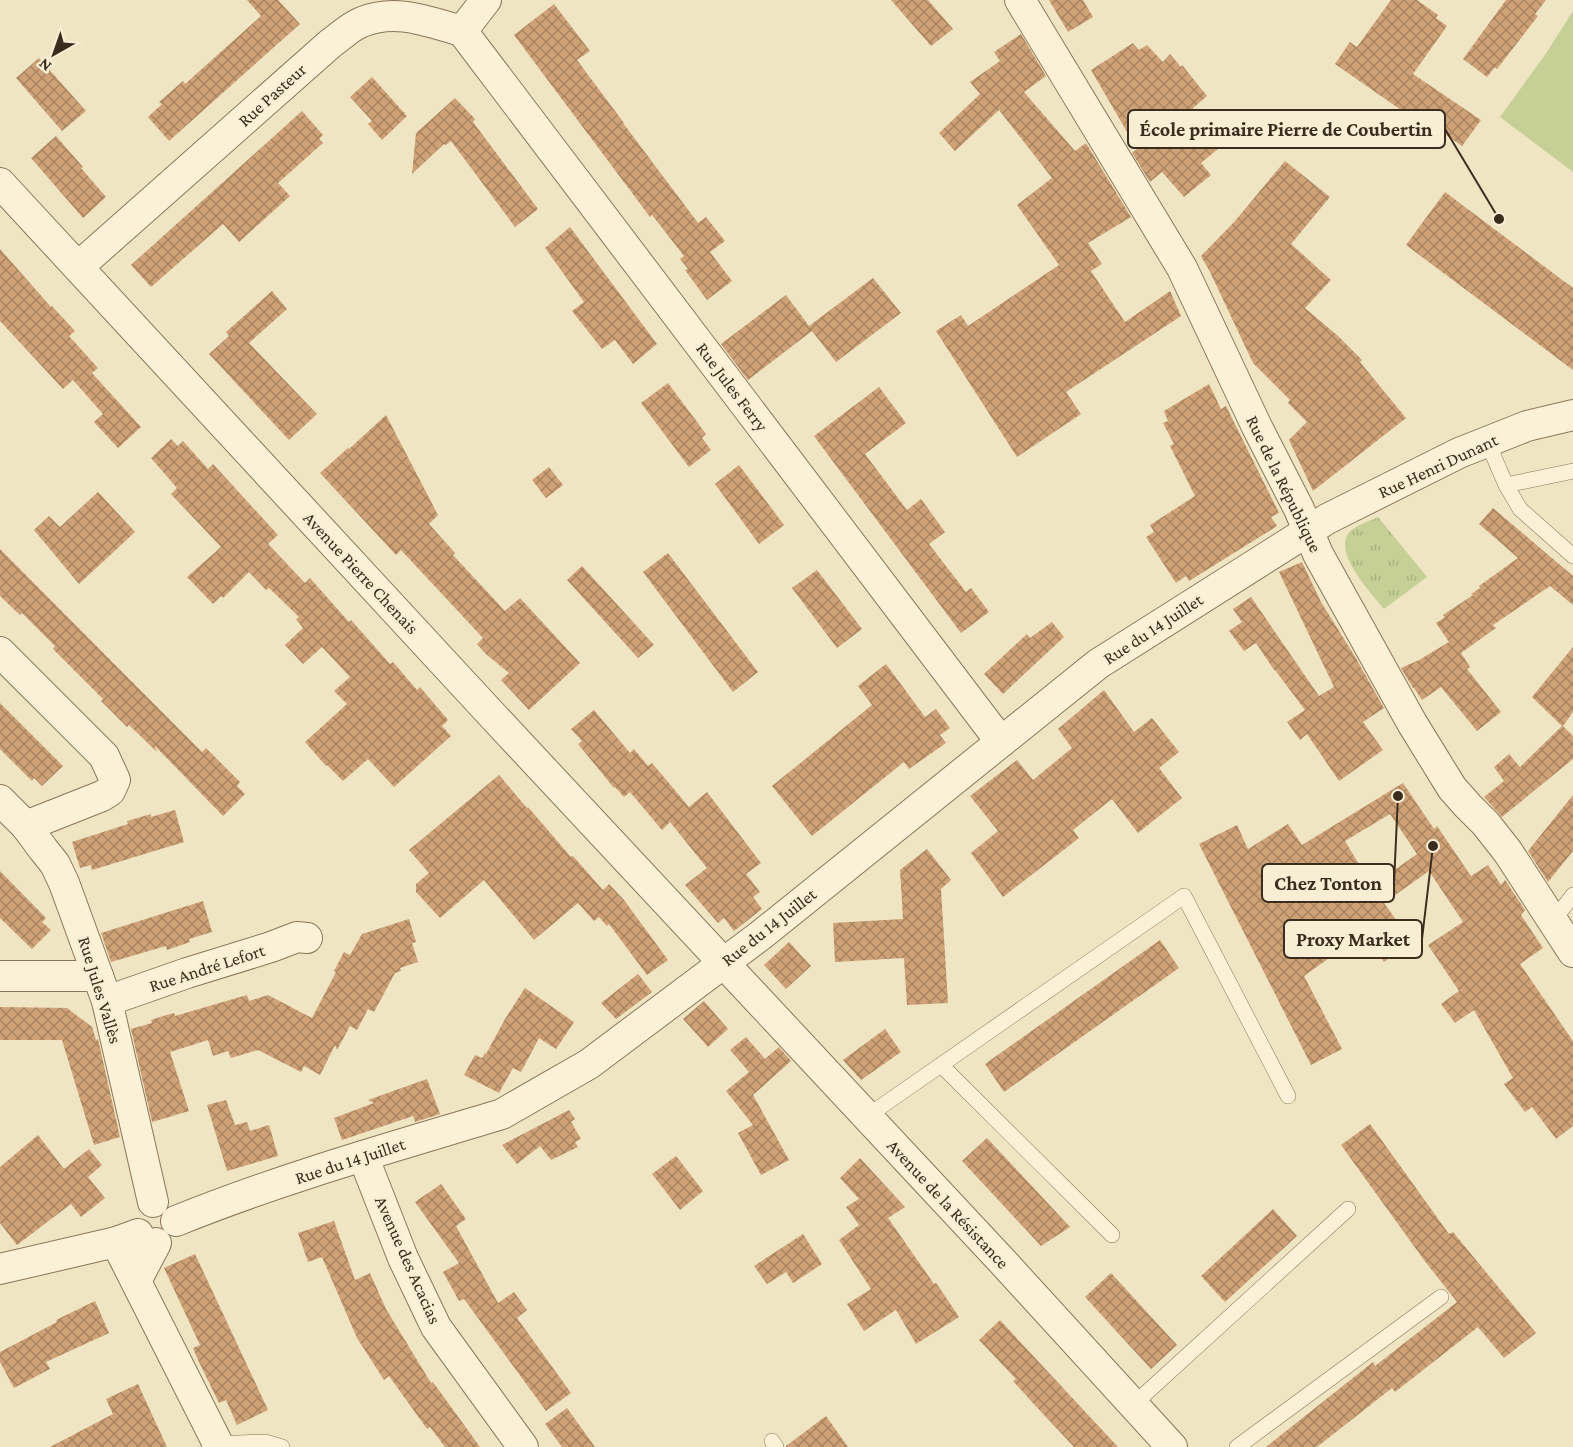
<svg xmlns="http://www.w3.org/2000/svg" width="1573" height="1447" viewBox="0 0 1573 1447" font-family="'Crimson Pro',serif">
<defs>
<pattern id="grass-tufts" width="24" height="20" patternUnits="userSpaceOnUse" patternTransform="scale(1.5)"><rect width="24" height="20" fill="#c5cf96"/><path d="M3 7l-1-3M5 7V3M7 7l1-3M15 17l-1-3M17 17v-4M19 17l1-3" fill="none" stroke="#aab281"/></pattern>
<pattern id="building-cross-hatch" width="8" height="8" patternUnits="userSpaceOnUse" patternTransform="scale(1.5)"><rect width="8" height="8" fill="#cfa177"/><path d="M0 0l8 8M0 8l8-8" fill="none" stroke="#a98461"/></pattern>
</defs>
<rect width="100%" height="100%" fill="#f0e5c3"/>
<path fill="url(#grass-tufts)" d="M1378,517L1427,577L1384,609C1372,594 1327,547 1353,529C1360,524 1370,521 1378,517Z"/>
<polygon fill="#c5cf96" points="1573,11 1573,172 1500,117 1547,52"/>
<g fill="url(#building-cross-hatch)" fill-rule="evenodd">
<polygon points="247,0 278,0 300,24 169,141 148,117 162,104 159,102 183,81 185,84 261,16"/>
<polygon points="891,0 928,0 953,29 931,46"/>
<polygon points="1049,0 1083,0 1093,17 1068,32"/>
<polygon points="1391,0 1417,0 1438,15 1436,18 1447,26 1413,74 1481,120 1462,146 1427,122 1424,126 1335,64 1350,42 1357,47"/>
<polygon points="1506,0 1546,0 1535,14 1538,16 1497,69 1495,67 1487,77 1463,59"/>
<polygon points="554,4 590,51 577,60 624,123 623,123 698,223 706,217 725,241 710,252 732,281 707,300 685,270 688,269 680,259 684,256 652,215 650,217 514,35"/>
<polygon points="1021,34 1046,76 1024,92 1075,151 1086,143 1131,217 1088,243 1102,264 1091,271 1125,322 1170,291 1181,316 1066,392 1081,414 1017,457 936,331 961,315 968,326 1059,265 1017,205 1052,178 999,110 955,151 939,133 980,94 970,82 1000,61 994,52"/>
<polygon points="1133,43 1139,50 1147,45 1163,62 1170,54 1181,67 1182,65 1207,96 1193,108 1224,144 1201,163 1211,175 1184,197 1162,172 1150,182 1132,153 1137,149 1091,70"/>
<polygon points="39,58 86,111 62,131 16,78"/>
<polygon points="372,77 407,116 382,140 368,124 372,121 350,97"/>
<polygon points="455,98 475,119 473,122 538,209 515,227 451,141 446,145 444,144 412,174 416,133"/>
<polygon points="302,111 323,135 319,139 323,143 278,183 290,196 239,242 223,224 151,287 131,265"/>
<polygon points="56,136 83,167 81,168 106,197 83,218 31,158"/>
<polygon points="1285,161 1330,197 1291,244 1331,280 1305,308 1338,336 1362,360 1360,362 1406,418 1313,491 1289,440 1307,422 1288,403 1290,400 1253,363 1210,272 1201,256 1235,221"/>
<polygon points="1445,192 1573,288 1573,370 1406,245"/>
<polygon points="570,227 657,344 633,364 615,340 602,349 572,311 584,302 545,248"/>
<polygon points="0,249 51,307 52,306 75,331 69,336 98,368 92,373 141,427 118,448 94,422 103,414 73,380 63,389 0,321"/>
<polygon points="873,278 901,313 836,362 812,331 748,380 721,344 786,295 809,326"/>
<polygon points="272,291 287,309 249,343 317,414 289,440 209,354 229,336 226,332"/>
<polygon points="668,383 706,434 702,438 711,450 689,467 641,403"/>
<polygon points="1209,384 1221,409 1226,406 1279,513 1271,517 1277,526 1189,581 1186,576 1176,583 1146,537 1154,532 1150,525 1195,496 1170,446 1174,444 1163,423 1168,421 1164,411"/>
<polygon points="879,387 906,423 865,454 907,510 921,499 945,532 929,544 966,592 971,588 989,612 961,633 814,436"/>
<polygon points="386,415 438,515 429,524 455,553 453,555 505,611 520,598 580,663 529,710 501,680 509,673 486,654 477,644 483,638 401,550 396,555 320,473 348,448 349,449"/>
<polygon points="171,439 178,446 183,441 208,469 213,464 278,535 268,544 305,583 310,578 349,622 351,620 390,664 393,662 417,690 420,687 448,720 442,726 451,736 394,787 368,759 343,781 327,765 326,766 305,742 347,704 334,691 350,677 322,647 303,664 285,645 303,628 296,619 299,617 269,588 266,590 249,572 223,598 221,596 213,604 187,577 221,547 171,494 177,488 151,458"/>
<polygon points="739,465 784,525 759,544 715,484"/>
<polygon points="549,467 563,485 546,498 532,480"/>
<polygon points="98,492 135,532 79,584 34,530 49,516 60,527"/>
<polygon points="1493,508 1573,576 1573,605 1550,586 1493,625 1496,628 1461,653 1470,667 1467,669 1501,712 1477,731 1441,687 1422,700 1414,688 1413,688 1401,668 1419,660 1449,642 1436,623 1445,617 1443,615 1473,595 1471,594 1480,588 1479,586 1518,558 1479,524"/>
<polygon points="0,549 202,752 206,748 240,782 237,786 245,794 223,816 154,745 157,752 129,725 127,727 101,701 103,699 53,649 55,646 22,613 20,615 0,596"/>
<polygon points="668,553 758,672 733,692 643,572"/>
<polygon points="1302,562 1321,602 1354,655 1384,708 1363,722 1383,750 1339,781 1307,734 1300,740 1287,722 1305,710 1275,670 1274,670 1256,643 1244,651 1229,631 1242,622 1233,609 1251,597 1319,696 1334,687 1279,572"/>
<polygon points="582,566 654,645 638,658 567,580"/>
<polygon points="817,570 862,629 837,648 792,588"/>
<polygon points="1052,622 1064,637 1003,694 984,674 1027,634 1030,638"/>
<polygon points="1573,647 1573,712 1563,726 1573,736 1573,759 1502,817 1484,797 1504,781 1494,767 1509,754 1520,767 1562,726 1532,697"/>
<polygon points="886,664 925,717 936,709 950,728 940,735 946,743 909,769 904,762 812,836 772,786 872,705 858,686"/>
<polygon points="1104,690 1134,732 1152,718 1179,752 1159,768 1182,798 1138,833 1112,799 1073,830 1079,838 1003,897 971,853 998,831 970,796 1017,760 1033,780 1072,748 1058,729"/>
<polygon points="0,703 63,766 42,786 34,778 32,781 0,749"/>
<polygon points="594,710 630,753 634,749 648,766 652,763 689,807 707,792 761,863 746,874 760,892 753,897 762,909 734,931 724,918 718,923 685,885 707,868 670,822 662,830 630,792 624,797 615,787 614,788 578,744 582,741 571,729"/>
<polygon points="499,775 527,808 528,807 571,857 573,856 603,890 609,884 624,900 668,960 647,975 609,924 607,926 599,917 594,921 578,903 534,940 484,880 440,918 416,892 416,884 429,873 409,850"/>
<path d="M1403,783L1434,829L1437,826L1471,876L1488,865L1501,885L1505,880L1525,910L1521,915L1543,948L1520,964L1573,1041V1126L1556,1139L1532,1107L1525,1112L1504,1084L1513,1078L1474,1010L1455,1023L1441,1004L1459,991L1428,945L1463,922L1429,871L1384,903L1412,942L1384,962L1364,933L1304,976L1342,1049L1311,1065L1199,844L1237,825L1248,849L1288,824L1302,845ZM1390,814L1417,854L1372,886L1345,841Z"/>
<polygon points="1573,795 1573,851 1548,882 1528,851"/>
<polygon points="175,810 184,842 92,870 91,865 80,868 72,842 128,824 127,821 151,814 151,817"/>
<polygon points="927,849 951,880 941,889 948,1003 907,1005 904,958 835,962 833,923 903,919 900,870"/>
<polygon points="0,871 46,918 42,922 51,930 32,949 0,918"/>
<polygon points="203,901 212,932 189,939 190,942 167,950 166,946 111,962 101,933"/>
<polygon points="409,919 416,942 412,943 418,962 400,968 401,971 395,973 374,1012 368,1009 357,1030 350,1026 337,1050 335,1045 320,1075 304,1066 301,1072 258,1050 231,1058 228,1051 213,1056 208,1040 170,1052 189,1111 152,1122 131,1029 152,1023 151,1020 163,1016 174,1013 175,1016 247,995 249,1001 268,995 312,1018 336,972 334,971 344,952 350,955 362,934"/>
<polygon points="1160,940 1179,968 1004,1092 985,1064"/>
<polygon points="789,942 811,966 786,989 764,965"/>
<polygon points="638,974 652,992 616,1019 601,1003"/>
<polygon points="525,988 574,1022 556,1049 539,1038 521,1072 513,1068 499,1093 464,1075 475,1055 482,1058 485,1053 486,1054 505,1019"/>
<polygon points="704,1001 728,1029 708,1047 683,1019"/>
<polygon points="0,1007 67,1008 92,1027 96,1040 98,1039 120,1137 94,1145 62,1040 0,1040"/>
<polygon points="885,1029 901,1052 861,1080 843,1060"/>
<polygon points="746,1037 765,1059 779,1047 791,1061 753,1095 789,1160 761,1175 738,1133 753,1125 726,1091 749,1072 730,1050"/>
<polygon points="427,1079 440,1114 415,1122 413,1116 342,1140 334,1118 374,1103 368,1100"/>
<polygon points="226,1100 235,1125 247,1122 250,1131 269,1125 278,1156 227,1171 207,1105"/>
<polygon points="569,1110 575,1119 571,1122 581,1139 575,1142 578,1147 551,1160 540,1146 517,1164 502,1145"/>
<polygon points="1370,1124 1449,1234 1453,1232 1536,1333 1504,1358 1478,1327 1395,1392 1392,1388 1317,1447 1266,1447 1373,1362 1375,1366 1457,1302 1424,1260 1341,1145"/>
<polygon points="38,1135 64,1169 89,1149 102,1165 88,1177 105,1198 81,1217 71,1204 17,1245 0,1223 0,1167"/>
<polygon points="987,1138 1070,1227 1041,1246 962,1161"/>
<polygon points="676,1156 703,1191 680,1210 652,1174"/>
<polygon points="860,1158 905,1207 888,1218 934,1284 936,1283 941,1290 959,1317 916,1344 896,1310 864,1331 847,1304 871,1289 839,1240 859,1225 846,1207 859,1199 840,1178"/>
<polygon points="441,1184 466,1219 456,1226 498,1303 514,1292 527,1310 517,1318 571,1393 546,1411 464,1299 459,1301 443,1272 459,1263 415,1202"/>
<polygon points="1273,1209 1297,1236 1225,1302 1201,1276"/>
<polygon points="334,1221 355,1280 370,1273 386,1309 431,1383 433,1382 480,1447 445,1447 430,1427 427,1429 389,1376 384,1380 357,1338 322,1257 308,1262 298,1233"/>
<polygon points="803,1234 822,1264 793,1283 786,1272 767,1284 754,1266"/>
<polygon points="195,1254 268,1410 237,1425 226,1400 219,1403 198,1360 193,1348 200,1345 164,1268"/>
<polygon points="1111,1273 1177,1345 1151,1369 1085,1297"/>
<polygon points="95,1301 109,1333 46,1362 50,1369 14,1388 0,1362 0,1352 57,1322 56,1320"/>
<polygon points="1000,1320 1023,1345 1118,1447 1074,1447 1031,1401 1013,1381 1016,1379 979,1340"/>
<polygon points="138,1384 167,1447 50,1447 113,1414 106,1399"/>
<polygon points="567,1408 595,1447 562,1447 545,1424"/>
<polygon points="826,1416 848,1447 786,1447 786,1446"/>
</g>
<g fill="none" stroke-linecap="round" stroke-linejoin="round">
<defs>
<g id="lane">
<polyline points="1487,441 1506,485 1520,509 1573,556"/>
<polyline points="1506,485 1573,471"/>
<polyline points="1553,921 1573,895"/>
<polyline points="941,1065 1112,1235"/>
<polyline points="866,1117 1184,896 1288,1096"/>
<polyline points="1134,1404 1348,1209"/>
<polyline points="772,1441 776,1447"/>
<polyline points="217,1444 265,1442 282,1447"/>
<polyline points="1237,1447 1441,1297"/>
</g>
<g id="street">
<polyline points="1020,0 1182,268 1257,427 1299,509 1318,554 1412,723 1452,788 1468,806 1486,824 1508,852 1573,952"/>
<polyline points="462,31 1001,742"/>
<polyline points="0,183 493,716 1002,1261 1172,1447"/>
<path d="M78,267L331,43C341,36 351,26 362,22C397,8 428,22 462,31L486,0"/>
<polyline points="0,652 104,756 115,780 110,791 102,796 26,826"/>
<polyline points="0,800 26,826 43,849 55,864 64,883 107,1001 153,1202"/>
<polyline points="0,976 98,976"/>
<polyline points="107,1001 187,973 271,947 297,937 307,938"/>
<polyline points="363,1156 403,1258 436,1327 523,1447"/>
<path d="M176,1221C282,1178 393,1147 502,1114L589,1064L761,935L1098,664L1327,519L1459,453L1527,426L1573,415"/>
<polyline points="116,1242 216,1440 218,1447"/>
<polyline points="0,1269 116,1242 138,1234"/>
<polyline points="136,1281 156,1243"/>
</g>
</defs>
<use href="#lane" stroke="#8b7659" stroke-width="16"/>
<use href="#street" stroke="#8b7659" stroke-width="32"/>
<use href="#lane" stroke="#faf1d7" stroke-width="15"/>
<use href="#street" stroke="#faf1d7" stroke-width="30"/>
</g>
<g text-anchor="middle" stroke-width="5" stroke-linejoin="round" paint-order="stroke">
<g font-size="18" fill="#3a2d1e" stroke="#f7eed3">
<text transform="translate(272 95) rotate(-42)" y="6">Rue Pasteur</text>
<text transform="translate(732 387) rotate(53)" y="6">Rue Jules Ferry</text>
<text transform="translate(1438 466) rotate(-25)" y="6">Rue Henri Dunant</text>
<text transform="translate(1284 484) rotate(64)" y="6">Rue de la République</text>
<text transform="translate(361 573) rotate(47)" y="6">Avenue Pierre Chenais</text>
<text transform="translate(1153 629) rotate(-33)" y="6">Rue du 14 Juillet</text>
<text transform="translate(769 927) rotate(-38)" y="6">Rue du 14 Juillet</text>
<text transform="translate(207 968) rotate(-18)" y="6">Rue André Lefort</text>
<text transform="translate(100 990) rotate(73)" y="6">Rue Jules Vallès</text>
<text transform="translate(350 1161) rotate(-18)" y="6">Rue du 14 Juillet</text>
<text transform="translate(948 1204) rotate(47)" y="6">Avenue de la Résistance</text>
<text transform="translate(408 1260) rotate(66)" y="6">Avenue des Acacias</text>
</g>
</g>
<path fill="none" stroke="#3a2d1e" stroke-width="2" d="M1499 219L1445 129M1398 796L1394 883M1433 846L1422 939"/>
<g fill="#3a2d1e" stroke="#f7eed3" stroke-width="2">
<circle cx="1499" cy="219" r="6"/>
<circle cx="1398" cy="796" r="6"/>
<circle cx="1433" cy="846" r="6"/>
</g>
<g fill="#f7eed3" stroke="#3a2d1e" stroke-width="2">
<rect x="1128" y="110" width="317" height="38" rx="6"/>
<rect x="1262" y="864" width="132" height="38" rx="6"/>
<rect x="1284" y="920" width="138" height="38" rx="6"/>
</g>
<g font-size="20" text-anchor="middle" font-weight="bold" fill="#3a2d1e">
<text x="1286" y="136">École primaire Pierre de Coubertin</text>
<text x="1328" y="890">Chez Tonton</text>
<text x="1353" y="946">Proxy Market</text>
</g>
<g transform="translate(54 54) rotate(220)" stroke="#f7eed3" stroke-width="4.5" paint-order="stroke">
<path d="M0-4.5L10 22L0 15L-10 22Z" fill="#3a2d1e"/>
<text y="-9" font-size="16" font-weight="bold" text-anchor="middle" fill="#3a2d1e">N</text>
</g>
</svg>
